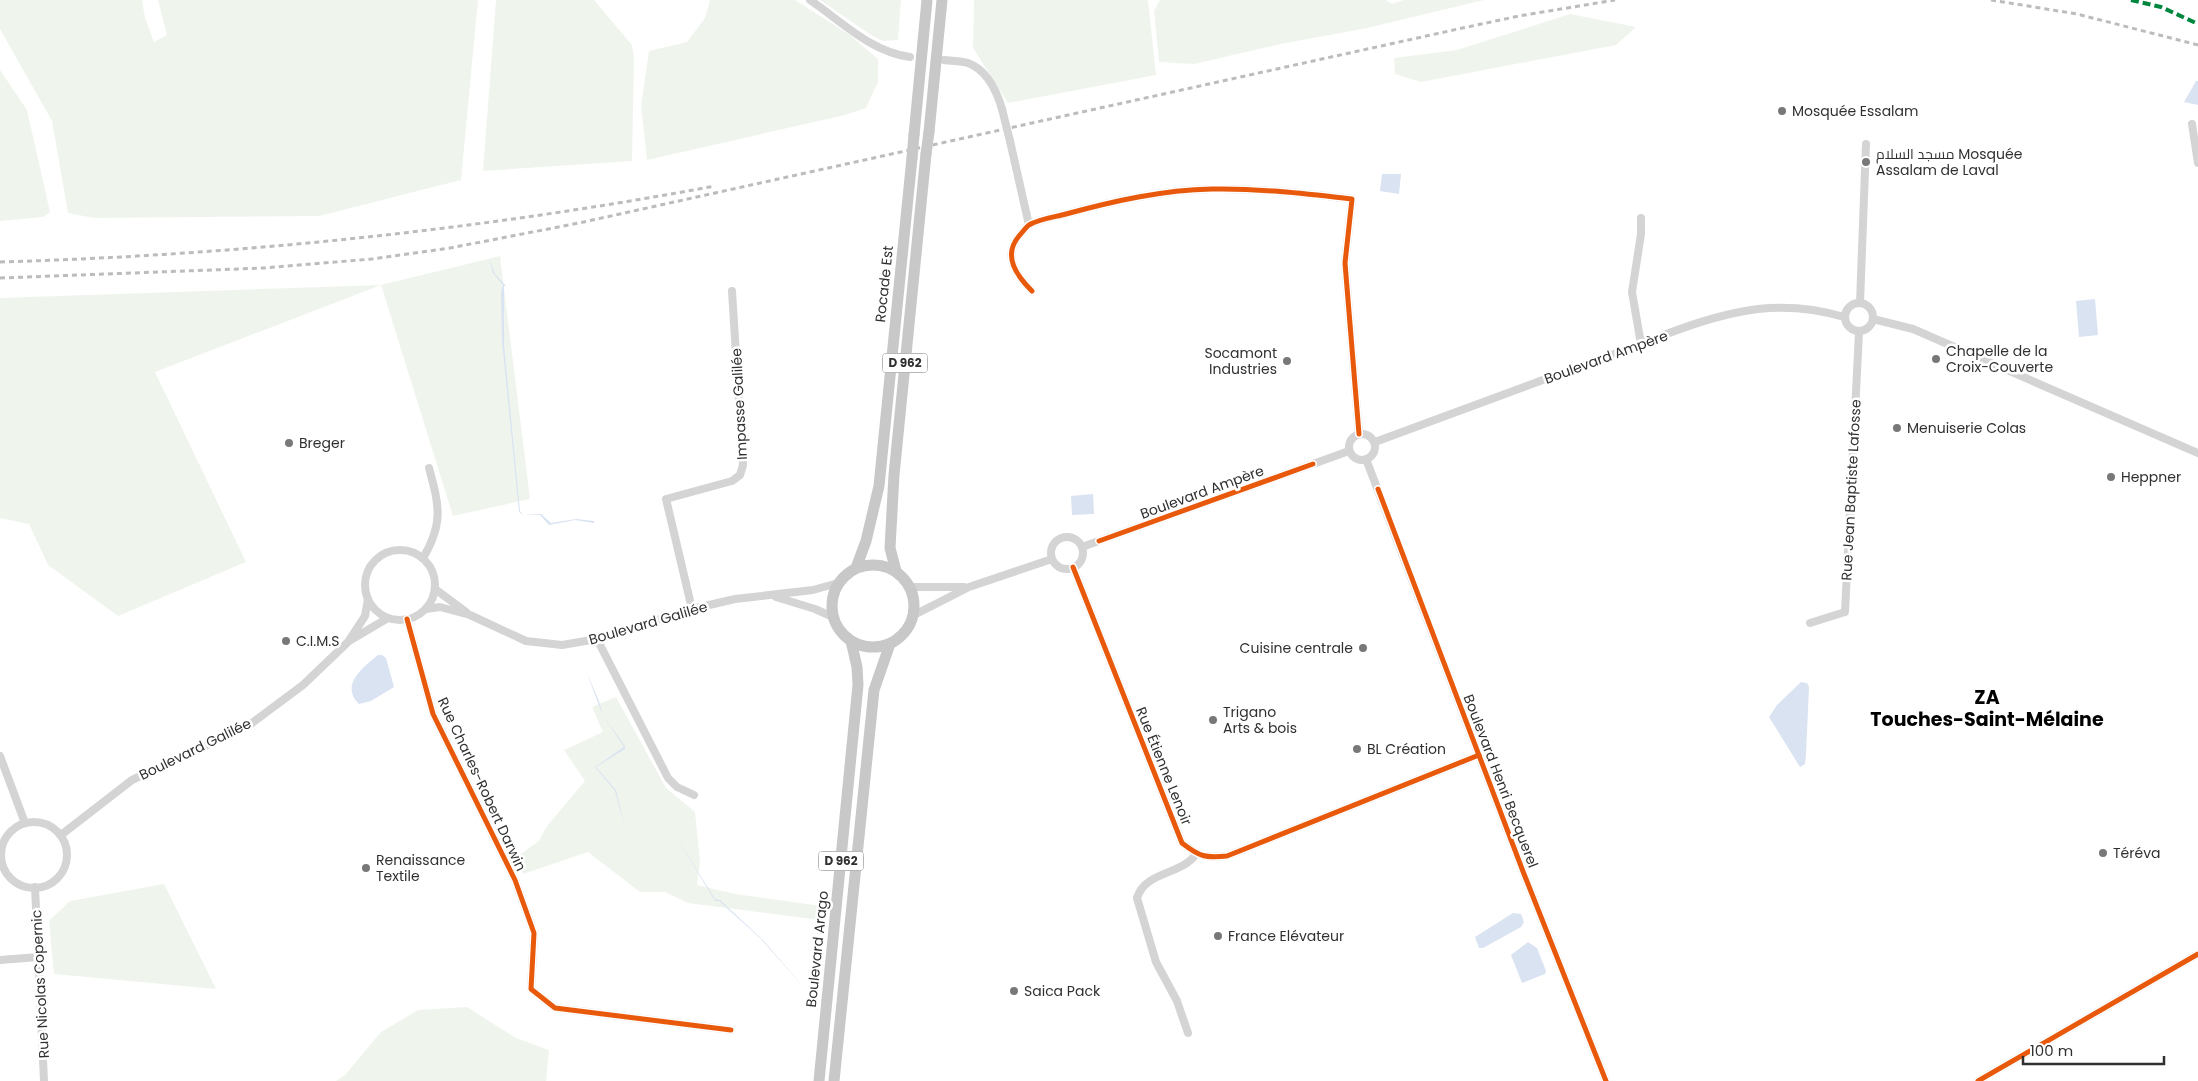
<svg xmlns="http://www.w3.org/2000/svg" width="2198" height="1081" viewBox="0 0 2198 1081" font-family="Poppins,Cairo,sans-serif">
<rect width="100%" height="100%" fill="#fff"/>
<g fill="#eff5ed">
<polygon points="0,0 142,0 145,18 154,42 167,35 158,0 478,0 461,180 319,216 94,218 68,213 52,121 0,29"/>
<polygon points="496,0 594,0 632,45 634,58 632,161 483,171"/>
<polygon points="710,0 795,0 850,35 878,59 878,82 866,108 845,115 647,160 641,106 649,51 687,42 705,18"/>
<polygon points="820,0 901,0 898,40 883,41 871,35"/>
<polygon points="974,0 1148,0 1156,75 1008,103 973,48"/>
<polygon points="1160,0 1386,0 1392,4 1404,0 1484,0 1367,28 1281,44 1194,64 1159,62 1154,11"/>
<polygon points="1570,14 1636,27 1616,45 1421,82 1395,74 1394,58 1457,50"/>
<polygon points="0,70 27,110 50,212 43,217 0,221"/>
<polygon points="500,256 530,499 453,516 381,285 155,372 246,562 118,616 48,565 29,524 0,518 0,298 381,285"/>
<polygon points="616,697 666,788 695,812 700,862 697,885 735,894 822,906 820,920 688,903 665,892 640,892 588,852 523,874 515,858 539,841 547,826 585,781 564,750 603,732 592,707"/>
<polygon points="164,884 216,989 54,974 49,921 70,901"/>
<polygon points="467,1007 516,1038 549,1050 546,1081 336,1081 345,1075 381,1032 418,1010"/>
</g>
<g fill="#dae3f2">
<polygon points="2196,81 2198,81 2198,105 2184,102"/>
<polygon points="1382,174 1401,174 1399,194 1380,191"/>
<polygon points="489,258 495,274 506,286 504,286 504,345 520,511 523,515 541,514 551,523 576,519 594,521 594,523 575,520 549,525 540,515 523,515 519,512 502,341 501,292 503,285 493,273"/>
<polygon points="2095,299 2098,335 2079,337 2076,301"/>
<polygon points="1093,494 1094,514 1072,515 1071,496"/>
<path d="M378,655H382L386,658L394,687L371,701L359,704C340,685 362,668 378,655Z"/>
<polygon points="586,671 599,701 603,716 625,746 625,749 596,767 616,790 625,829 615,791 595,767 624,747 603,716"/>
<polygon points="1801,682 1807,683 1809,687 1806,754 1805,764 1800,767 1769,717 1777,705"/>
<polygon points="672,830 715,899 720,900 763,940 807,991 761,939 719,901 715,901"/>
<polygon points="1513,913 1521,914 1524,922 1521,927 1483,948 1479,948 1475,937"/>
<polygon points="1528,942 1537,948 1546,971 1545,974 1522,983 1511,955"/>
</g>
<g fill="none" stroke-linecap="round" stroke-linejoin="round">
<g stroke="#d4d4d4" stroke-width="8">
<path d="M810,0C841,21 871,52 910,57"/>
<path d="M944,60C951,61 961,61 968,63C987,70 997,92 1002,109"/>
<polyline points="2192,124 2198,163"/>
<polyline points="1010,141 1029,225"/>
<path d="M1032,291C1017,276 1002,256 1019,236C1022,233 1026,227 1029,225C1039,219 1055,217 1066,214C1114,201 1162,190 1212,189C1259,188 1306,194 1352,199L1345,263L1359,434"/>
<circle cx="1859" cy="317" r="14"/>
<polyline points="1860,303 1866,144"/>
<polyline points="1873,319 1913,329 2198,453"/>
<polyline points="1641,344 1632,292 1641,234 1641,218"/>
<circle cx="1362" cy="447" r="13"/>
<path d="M1375,442C1455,413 1536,382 1617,353C1662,336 1709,315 1758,309C1786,306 1817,309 1844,317"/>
<polyline points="1366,459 1524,874 1606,1081"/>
<circle cx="1067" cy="553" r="16"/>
<polyline points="1082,547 1349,451"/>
<circle cx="400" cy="585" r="35"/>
<path d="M423,558C444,523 439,505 429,468"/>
<path d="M1073,567L1182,843C1200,857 1205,858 1227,856L1479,755"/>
<polyline points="909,587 964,587"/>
<polyline points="435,589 466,612"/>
<polyline points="776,597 815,609 833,617"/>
<polyline points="426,609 440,607 470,615 526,641 562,645 597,639 692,609 735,599 813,590 838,583"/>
<polyline points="692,609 666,499 732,481 740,475 743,465 732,291"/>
<polyline points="914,615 969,587 1052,559"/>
<polyline points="407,619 433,714 515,880 534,933 531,989 555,1008 731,1030"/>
<polyline points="1810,623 1845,612 1859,332"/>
<polyline points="350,639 365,616 368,599"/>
<polyline points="597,639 668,778 677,787 694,795"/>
<polyline points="0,756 25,823"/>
<circle cx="34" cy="855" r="33"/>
<polyline points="61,835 132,780 248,726 303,685 349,641 388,618"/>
<polyline points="35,887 44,1081"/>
<polyline points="0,960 39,957"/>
<path d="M1188,1033L1177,1001L1156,962L1137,898C1145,871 1182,875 1196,854"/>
<polyline points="1978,1081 2198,954"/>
</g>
<g stroke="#c8c8c8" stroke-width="11">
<polyline points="929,132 942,0"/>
<polyline points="914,135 927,0"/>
<circle cx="873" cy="606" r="41"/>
<polyline points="856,568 866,541 879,486 912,158"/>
<polyline points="896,571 890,548 894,475 926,154"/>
<polyline points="819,1081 858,685 857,667 851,641"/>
<polyline points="834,1081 874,690 890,644"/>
</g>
<g stroke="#bcbcbc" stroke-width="3" stroke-dasharray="5 4" stroke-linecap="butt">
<polyline points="1991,0 2077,14 2198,45"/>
<path d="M0,262C240,255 479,230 715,186"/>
<polyline points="0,278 264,268 372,259 450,248 579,223 1458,29 1519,16 1615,0"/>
</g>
<polyline stroke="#d4d4d4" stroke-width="8" points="1002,109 1010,141"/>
<g stroke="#c8c8c8" stroke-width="11">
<polyline points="926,154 929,132"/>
<polyline points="912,158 914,135"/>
</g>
<polyline stroke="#00873e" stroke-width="4" stroke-dasharray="8 4" stroke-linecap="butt" points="2131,0 2161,7 2198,24"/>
<defs>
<g id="cycleway">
<path d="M1032,291C1017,276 1002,256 1019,236C1022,233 1026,227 1029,225C1039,219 1055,217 1066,214C1114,201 1162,190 1212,189C1259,188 1306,194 1352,199L1345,263L1359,434"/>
<polyline points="1378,489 1524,874 1606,1081"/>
<polyline points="1099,541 1313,464"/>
<path d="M1073,567L1182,843C1200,857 1205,858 1227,856L1479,755"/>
<polyline points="407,619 433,714 515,880 534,933 531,989 555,1008 731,1030"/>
<polyline points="1978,1081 2198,954"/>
</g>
</defs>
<use href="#cycleway" stroke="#fff" stroke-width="8"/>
<use href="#cycleway" stroke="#e8590c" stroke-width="5"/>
</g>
<g fill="#787878" stroke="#fff" stroke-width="2">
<circle cx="1782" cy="111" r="5"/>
<circle cx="1866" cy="162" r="5"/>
<circle cx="1936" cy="359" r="5"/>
<circle cx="1287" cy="361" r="5"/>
<circle cx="1897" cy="428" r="5"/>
<circle cx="289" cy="443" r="5"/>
<circle cx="2111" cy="477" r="5"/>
<circle cx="286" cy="641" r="5"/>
<circle cx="1363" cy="648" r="5"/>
<circle cx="1213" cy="720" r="5"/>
<circle cx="1357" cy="749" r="5"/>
<circle cx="2103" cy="853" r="5"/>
<circle cx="366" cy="868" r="5"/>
<circle cx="1218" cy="936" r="5"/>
<circle cx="1014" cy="991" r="5"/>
</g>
<g text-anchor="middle" stroke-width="5" stroke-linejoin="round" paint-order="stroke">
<g fill="#fff" stroke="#6e6e6e" stroke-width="1">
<rect x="882.5" y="353.5" width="45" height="19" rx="4"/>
<rect x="818.5" y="851.5" width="45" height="19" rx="4"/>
</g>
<g font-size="12" font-weight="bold" fill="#303030">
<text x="905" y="367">D 962</text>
<text x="841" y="865">D 962</text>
</g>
<g font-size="14" fill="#303030" stroke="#fff" text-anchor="start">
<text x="1792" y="116">Mosquée Essalam</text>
<text x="1876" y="159">مسجد السلام Mosquée<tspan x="1876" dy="16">Assalam de Laval</tspan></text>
<text x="1946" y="356">Chapelle de la<tspan x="1946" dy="16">Croix-Couverte</tspan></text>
<text x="1277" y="358" text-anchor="end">Socamont<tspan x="1277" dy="16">Industries</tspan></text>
<text x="1907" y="433">Menuiserie Colas</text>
<text x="299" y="448">Breger</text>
<text x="2121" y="482">Heppner</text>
<text x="296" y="646">C.I.M.S</text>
<text x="1353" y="653" text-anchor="end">Cuisine centrale</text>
<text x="1223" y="717">Trigano<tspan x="1223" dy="16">Arts &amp; bois</tspan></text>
<text x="1367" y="754">BL Création</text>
<text x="2113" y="858">Téréva</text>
<text x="376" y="865">Renaissance<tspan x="376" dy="16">Textile</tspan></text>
<text x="1228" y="941">France Elévateur</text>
<text x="1024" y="996">Saica Pack</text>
</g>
<g font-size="14" fill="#303030" stroke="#fff">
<text transform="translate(884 284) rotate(-84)" y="5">Rocade Est</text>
<text transform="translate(1606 357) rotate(-20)" y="5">Boulevard Ampère</text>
<text transform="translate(739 404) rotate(-93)" y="5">Impasse Galilée</text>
<text transform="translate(1851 490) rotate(-87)" y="5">Rue Jean Baptiste Lafosse</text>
<text transform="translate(1202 492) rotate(-20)" y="5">Boulevard Ampère</text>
<text transform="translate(648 623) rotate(-16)" y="5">Boulevard Galilée</text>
<text transform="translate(195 749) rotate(-26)" y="5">Boulevard Galilée</text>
<text transform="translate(1164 766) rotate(68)" y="5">Rue Étienne Lenoir</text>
<text transform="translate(1501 781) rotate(69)" y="5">Boulevard Henri Becquerel</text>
<text transform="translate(482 784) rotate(65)" y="5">Rue Charles-Robert Darwin</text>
<text transform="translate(817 949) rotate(-84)" y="5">Boulevard Arago</text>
<text transform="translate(40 984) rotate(-93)" y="5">Rue Nicolas Copernic</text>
</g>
<g font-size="19" font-weight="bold" fill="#000" stroke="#fff">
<text x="1987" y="704">ZA<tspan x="1987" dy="22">Touches-Saint-Mélaine</tspan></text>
</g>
</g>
<path d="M2023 1056v8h141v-8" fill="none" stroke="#303030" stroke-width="2.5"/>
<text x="2030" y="1056" font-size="15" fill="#303030" stroke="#ffffff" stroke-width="4" paint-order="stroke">100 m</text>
</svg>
